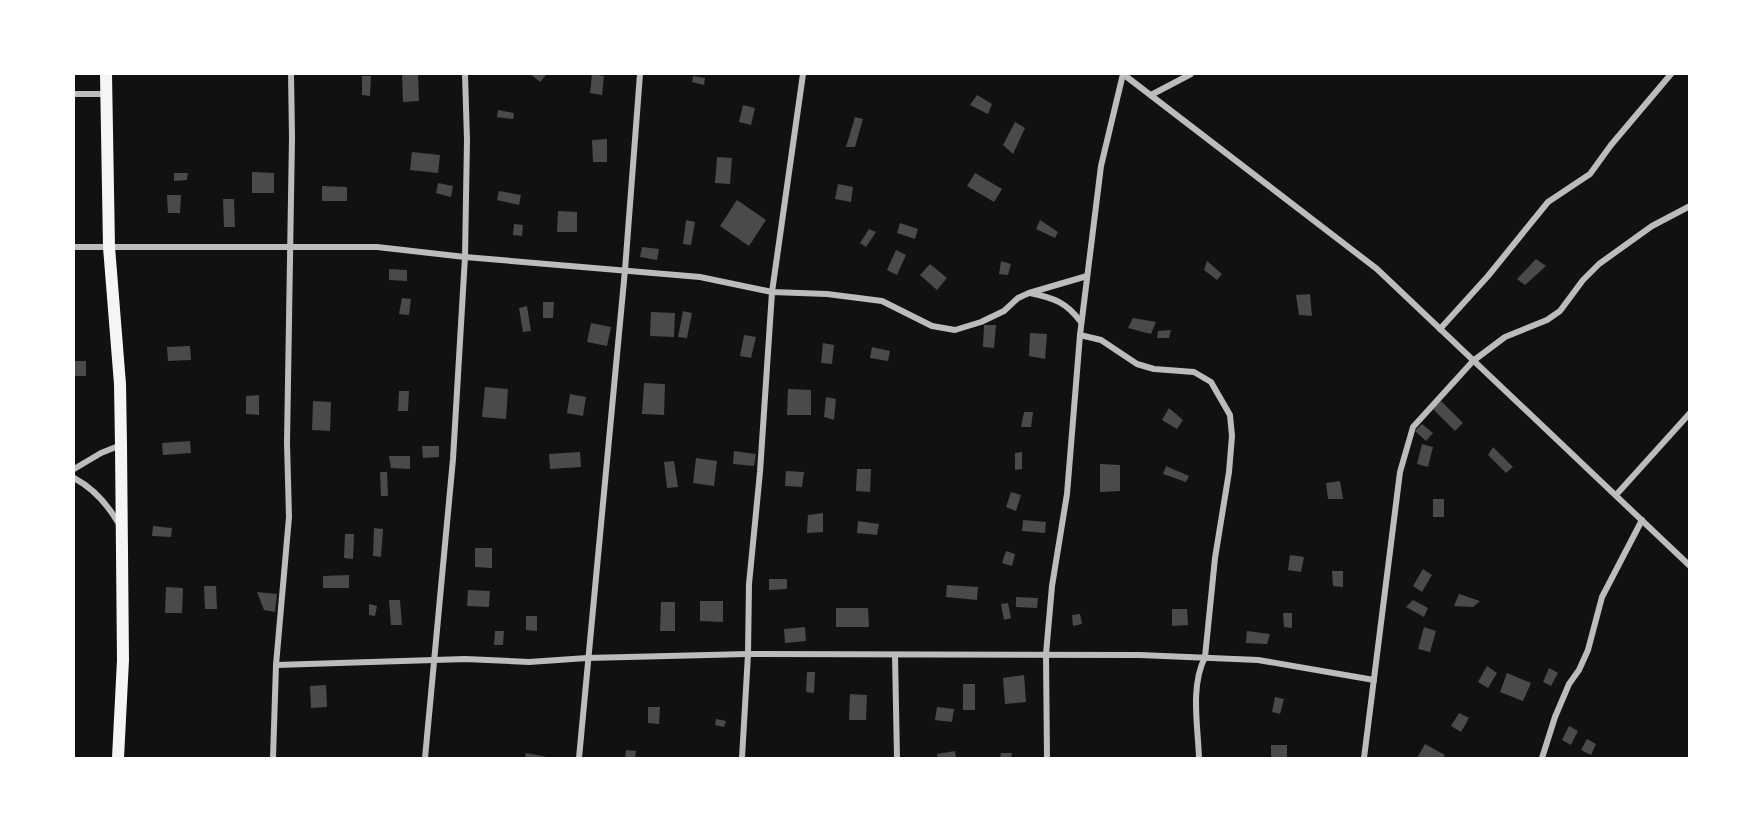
<svg xmlns="http://www.w3.org/2000/svg" width="1763" height="832" viewBox="0 0 1763 832" font-family="Jost,sans-serif">
<rect width="100%" height="100%" fill="#111"/>
<g fill="#4a4a4a">
<polygon points="418,74 419,101 403,102 402,75"/>
<polygon points="530,74 547,74 540,82"/>
<polygon points="592,74 604,76 602,95 590,93"/>
<polygon points="362,76 371,76 370,96 362,95"/>
<polygon points="693,76 705,78 704,85 692,82"/>
<polygon points="977,95 992,104 988,114 970,105"/>
<polygon points="743,105 755,108 751,125 739,122"/>
<polygon points="498,110 514,113 513,119 497,117"/>
<polygon points="855,117 863,119 855,147 846,147"/>
<polygon points="1015,122 1025,128 1013,154 1003,145"/>
<polygon points="607,139 607,162 593,162 592,140"/>
<polygon points="412,152 440,155 438,173 410,170"/>
<polygon points="717,157 732,158 730,184 715,183"/>
<polygon points="252,172 274,173 274,193 252,193"/>
<polygon points="174,173 188,173 187,180 174,181"/>
<polygon points="975,173 1002,189 994,202 967,186"/>
<polygon points="438,183 453,186 451,197 436,193"/>
<polygon points="838,184 853,187 851,202 835,199"/>
<polygon points="322,186 347,187 347,201 322,201"/>
<polygon points="499,191 521,195 519,205 497,200"/>
<polygon points="167,195 181,195 180,213 168,213"/>
<polygon points="223,199 234,199 235,227 224,227"/>
<polygon points="737,200 766,220 749,246 720,226"/>
<polygon points="558,211 577,212 577,232 557,232"/>
<polygon points="686,220 695,222 691,245 683,244"/>
<polygon points="1040,220 1058,232 1055,238 1036,229"/>
<polygon points="900,223 918,229 915,239 897,233"/>
<polygon points="514,224 523,225 522,236 513,235"/>
<polygon points="869,229 876,232 866,247 860,243"/>
<polygon points="642,247 659,249 657,260 640,257"/>
<polygon points="896,250 906,255 897,275 887,270"/>
<polygon points="1536,259 1546,266 1525,285 1517,279"/>
<polygon points="1001,261 1011,264 1008,275 999,274"/>
<polygon points="1207,261 1222,274 1217,280 1204,270"/>
<polygon points="930,264 947,278 937,290 920,275"/>
<polygon points="389,269 407,270 407,281 389,280"/>
<polygon points="1310,294 1312,316 1299,315 1296,295"/>
<polygon points="402,298 411,299 409,315 399,314"/>
<polygon points="543,302 554,302 553,318 543,318"/>
<polygon points="527,306 531,331 523,332 519,308"/>
<polygon points="683,311 692,313 687,338 678,337"/>
<polygon points="651,312 675,313 674,337 650,336"/>
<polygon points="1133,318 1156,322 1151,334 1128,328"/>
<polygon points="591,323 611,327 607,346 587,342"/>
<polygon points="984,325 996,325 994,348 983,347"/>
<polygon points="1171,330 1169,338 1157,338 1158,331"/>
<polygon points="1030,333 1047,334 1045,359 1029,356"/>
<polygon points="744,335 756,337 751,358 740,356"/>
<polygon points="823,343 834,345 832,364 821,363"/>
<polygon points="190,346 191,360 168,361 167,347"/>
<polygon points="872,347 890,351 888,361 870,358"/>
<rect x="74" y="361" width="12" height="15"/>
<polygon points="644,383 665,384 664,415 642,414"/>
<polygon points="485,387 508,389 506,419 482,417"/>
<polygon points="788,389 811,390 811,415 787,415"/>
<polygon points="399,391 409,391 408,411 398,411"/>
<polygon points="570,394 586,397 583,416 567,413"/>
<polygon points="259,395 259,415 246,414 246,396"/>
<polygon points="826,397 836,399 834,420 824,417"/>
<polygon points="313,401 331,402 330,431 312,430"/>
<polygon points="1441,401 1463,423 1455,431 1433,409"/>
<polygon points="1169,408 1183,420 1177,429 1162,420"/>
<polygon points="1024,412 1033,412 1031,427 1021,427"/>
<polygon points="1422,424 1433,433 1426,441 1415,431"/>
<polygon points="190,441 191,453 163,455 162,443"/>
<polygon points="1422,444 1433,447 1428,467 1417,464"/>
<polygon points="422,446 439,446 439,457 423,458"/>
<polygon points="1493,447 1513,467 1506,473 1488,455"/>
<polygon points="734,451 756,454 754,466 733,464"/>
<polygon points="580,452 581,467 550,469 549,454"/>
<polygon points="1022,452 1022,469 1015,470 1015,453"/>
<polygon points="389,456 410,456 410,469 391,468"/>
<polygon points="696,458 717,461 714,486 693,483"/>
<polygon points="674,461 678,487 667,488 664,462"/>
<polygon points="1100,464 1120,465 1120,491 1100,492"/>
<polygon points="1166,466 1189,476 1186,482 1163,474"/>
<polygon points="857,469 871,469 870,492 856,491"/>
<polygon points="786,471 804,472 802,487 785,486"/>
<polygon points="380,472 387,472 388,496 381,496"/>
<polygon points="1340,481 1343,499 1328,499 1326,483"/>
<polygon points="1011,492 1021,495 1016,511 1006,507"/>
<rect x="1433" y="499" width="11" height="18"/>
<polygon points="823,513 823,532 807,533 808,515"/>
<polygon points="1023,520 1046,522 1045,533 1022,531"/>
<polygon points="858,521 879,524 877,535 857,533"/>
<polygon points="153,526 172,528 171,537 152,536"/>
<polygon points="374,528 383,529 381,557 373,556"/>
<polygon points="345,534 354,534 353,559 344,558"/>
<polygon points="475,548 492,548 492,568 475,567"/>
<polygon points="1006,551 1015,554 1012,566 1002,563"/>
<polygon points="1290,555 1304,557 1301,572 1288,570"/>
<polygon points="1423,569 1432,575 1422,592 1413,586"/>
<polygon points="1332,571 1343,571 1343,587 1333,586"/>
<polygon points="349,575 349,588 323,588 323,576"/>
<polygon points="769,579 787,579 787,589 769,590"/>
<polygon points="947,585 978,587 977,600 946,597"/>
<polygon points="204,586 216,586 217,609 205,609"/>
<polygon points="166,587 183,588 182,613 165,613"/>
<polygon points="468,590 490,591 489,607 467,606"/>
<polygon points="257,592 277,594 275,612 264,610"/>
<polygon points="1459,594 1480,601 1473,607 1454,606"/>
<polygon points="1016,597 1038,598 1037,608 1016,607"/>
<polygon points="389,600 400,600 402,625 391,625"/>
<polygon points="1413,600 1428,608 1424,617 1406,607"/>
<polygon points="700,601 723,601 723,622 700,621"/>
<polygon points="661,602 675,602 675,631 660,631"/>
<polygon points="1008,603 1011,618 1004,620 1001,604"/>
<polygon points="369,604 377,606 375,616 369,615"/>
<polygon points="836,608 868,608 869,627 836,627"/>
<polygon points="1172,609 1187,609 1188,625 1172,626"/>
<polygon points="1283,613 1292,613 1292,628 1284,627"/>
<polygon points="1080,614 1082,624 1073,626 1072,615"/>
<polygon points="526,616 537,616 537,631 526,630"/>
<polygon points="805,627 806,641 785,643 784,629"/>
<polygon points="1424,627 1436,631 1430,652 1418,649"/>
<polygon points="495,631 504,631 503,645 494,645"/>
<polygon points="1247,631 1270,634 1267,644 1246,643"/>
<polygon points="1487,666 1497,673 1488,688 1478,682"/>
<polygon points="1549,668 1558,673 1551,686 1543,682"/>
<polygon points="807,672 815,672 814,693 806,692"/>
<polygon points="1507,673 1531,683 1523,701 1500,692"/>
<polygon points="1024,675 1026,702 1005,704 1003,678"/>
<rect x="963" y="684" width="12" height="26"/>
<polygon points="326,685 327,707 311,708 310,686"/>
<polygon points="850,694 867,695 866,720 849,720"/>
<polygon points="1275,697 1284,699 1280,714 1272,712"/>
<polygon points="648,707 660,707 659,724 648,723"/>
<polygon points="937,707 954,709 952,722 935,720"/>
<polygon points="1459,713 1469,718 1461,732 1451,726"/>
<polygon points="716,719 726,721 724,727 715,725"/>
<polygon points="1569,726 1578,731 1571,745 1562,740"/>
<polygon points="1587,739 1596,744 1591,755 1581,750"/>
<polygon points="1425,744 1445,755 1443,758 1417,758"/>
<rect x="1271" y="745" width="16" height="13"/>
<polygon points="626,750 636,751 635,758 625,758"/>
<polygon points="955,751 956,758 938,758 937,754"/>
<polygon points="526,753 547,757 547,758 525,758"/>
<polygon points="1001,753 1012,753 1011,758 1000,758"/>
</g>
<g fill="none" stroke-linecap="round" stroke-linejoin="round">
<g stroke="#bcbcbc" stroke-width="6">
<polyline points="1123,74 1377,269 1690,566"/>
<polyline points="74,94 106,94"/>
<polyline points="1151,95 1191,74"/>
<polyline points="74,247 377,247 465,257 700,277 772,292 827,294 882,301 932,326 955,330 981,322 1004,311 1018,298 1029,293 1087,276"/>
<path d="M1030,293C1054,298 1066,302 1081,322"/>
<polyline points="1440,329 1488,276 1548,202 1590,174 1611,145 1671,74"/>
<path d="M1080,335L1101,340L1137,364L1154,369L1194,372L1211,382L1230,415L1232,436L1229,472L1215,558L1205,657C1190,687 1198,726 1199,758"/>
<polyline points="74,469 101,453 121,445"/>
<path d="M74,478C93,488 108,505 119,524"/>
<polyline points="1616,495 1690,413"/>
<polyline points="895,655 897,758"/>
<polyline points="276,665 465,659 529,662 587,658 748,654 1140,655 1258,660 1374,680"/>
<polyline points="273,758 276,665 289,517 287,443 292,137 291,74"/>
<polyline points="425,758 453,459 465,257 467,140 465,74"/>
<polyline points="579,758 625,270 640,74"/>
<polyline points="742,758 748,654 749,584 760,472 772,292 803,74"/>
<polyline points="1047,758 1046,654 1052,586 1067,494 1080,335 1101,166 1123,74"/>
<polyline points="1364,758 1400,472 1413,427 1473,361 1505,337 1547,320 1560,311 1583,280 1599,264 1652,226 1690,206"/>
<polyline points="1542,758 1555,717 1569,684 1579,670 1588,650 1602,597 1642,520"/>
</g>
<polyline stroke="#f5f5f5" stroke-width="12" points="106,74 109,247 120,384 121,445 123,660 118,758"/>
</g>
<rect width="1763" height="832" fill="none" stroke="#ffffff" stroke-width="150"/>
</svg>
